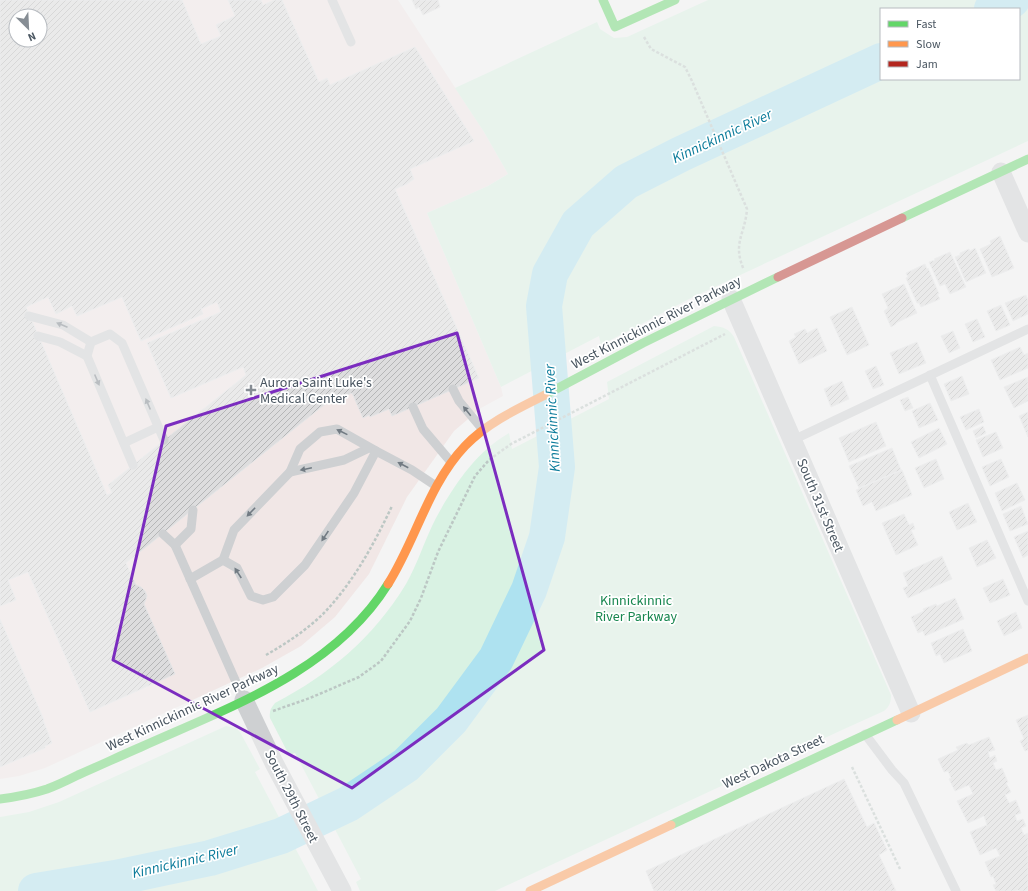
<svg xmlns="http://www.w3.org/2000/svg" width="1028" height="891" viewBox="0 0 1028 891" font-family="'Source Sans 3',sans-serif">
<defs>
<pattern id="building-hatch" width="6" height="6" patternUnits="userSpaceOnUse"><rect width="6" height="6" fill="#ddddde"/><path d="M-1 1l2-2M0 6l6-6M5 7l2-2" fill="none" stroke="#b5b6b7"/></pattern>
</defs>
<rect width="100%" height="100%" fill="#f4f4f4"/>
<path fill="#f1e7e6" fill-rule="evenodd" d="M0,0H398L484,132L508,174L488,186L427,213L501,387L503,396L481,408L454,431L407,497L369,574L335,617L301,646L262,668L45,768L19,776L0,779ZM16,16H40V40H16Z"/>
<g fill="#d9f2e3" fill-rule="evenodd">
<path d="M708,0H1028V141L693,297L601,345L599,336L501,387L427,213L488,186L508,174L484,132L455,88L597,22L600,29L614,38L627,37ZM881,9H1019V79H881Z"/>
<path d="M714,326C724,327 729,329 734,337L891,695C891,702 890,706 884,711L842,730L495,891H360L356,882L361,879L295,753L289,755L270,718C269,711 271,708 275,703C330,674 373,638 406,584C418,563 425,539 436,518C454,485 476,452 509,433L512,449L609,399L607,382Z"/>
<polygon points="226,726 236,728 240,732 260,769 255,772 318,891 0,891 0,817 29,812 59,802"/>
</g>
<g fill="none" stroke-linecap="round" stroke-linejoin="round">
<g stroke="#aee2f0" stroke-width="36">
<polyline points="992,9 1012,0"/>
<polyline points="36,891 115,878 210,858 281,836 348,804 406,765 451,720 496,659 529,590 547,537 557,467 544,306 550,274 578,224 626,182 681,154 881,61"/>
</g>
</g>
<g fill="url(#building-hatch)" stroke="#e5e6e7" fill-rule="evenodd">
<path d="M0,0H182L201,44L221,36L216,25L235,16L228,0H261L263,5L274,0H282L319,82L327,78L330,85L415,47L474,141L410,169L414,179L407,184L395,189L479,378L392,416L389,409L370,417L369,415L363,418L352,393L324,405L126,563L136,585L141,587L145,591L147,596L144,604L175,674L90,712L28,572L8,580L16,600L0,606ZM16,16H40V40H16ZM48,297L56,314L72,306L77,316L122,297L141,341L203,314L201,309L217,302L221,312L147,343L171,398L243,367L246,375L108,485L112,493L107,495L26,307Z"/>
<polygon points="412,0 438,0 440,7 423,15 419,7 416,9"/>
<polygon points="1000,236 1014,268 992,277 980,249 991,244 990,241"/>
<polygon points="975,248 986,273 966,282 955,257 960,255 960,253 969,249 970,251"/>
<polygon points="950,252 966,287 950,294 945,284 940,286 929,262 935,260 934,259"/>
<polygon points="925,264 927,269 928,268 939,294 937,294 940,299 921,307 919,303 917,303 906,278 908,277 906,273"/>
<polygon points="904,284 917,313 896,323 896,324 891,327 884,311 888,308 882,294"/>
<polygon points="1026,295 1028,300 1028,314 1013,321 1005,303"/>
<polygon points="1001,305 1010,325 996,331 987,311"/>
<polygon points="852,307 869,345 847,355 830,317"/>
<polygon points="977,319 985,337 973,342 965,324"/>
<polygon points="817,328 827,351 799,364 789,341 796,337 794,334 805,329 807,333"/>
<polygon points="953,331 960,348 949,353 941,336"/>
<polygon points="917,342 926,363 899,374 890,353"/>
<polygon points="1020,347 1024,355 1028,353 1028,368 1000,380 991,360"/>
<polygon points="876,366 884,385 873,389 865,371"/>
<polygon points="962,376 969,394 951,401 944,384"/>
<polygon points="1028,377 1028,401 1014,408 1004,387"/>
<polygon points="842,381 849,399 831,407 824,389"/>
<polygon points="908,397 913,408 905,411 900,400"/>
<polygon points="930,403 938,420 919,428 912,411"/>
<polygon points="979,409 984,422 966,430 960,417"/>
<polygon points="1028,412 1028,437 1019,416"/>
<polygon points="876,422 886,446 849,462 839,438"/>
<polygon points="983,426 986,433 976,438 973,431"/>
<polygon points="939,428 947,444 919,458 911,442"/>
<polygon points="996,432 1003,448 983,457 976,440"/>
<polygon points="892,448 901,470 859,488 849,466"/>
<polygon points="936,459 944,479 924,488 915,468"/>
<polygon points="1001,459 1009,477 990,486 982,467"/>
<polygon points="902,470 912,495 876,511 872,502 863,506 856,490"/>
<polygon points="1017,483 1025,500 1002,511 995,493"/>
<polygon points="968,503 977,522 957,530 949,512"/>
<polygon points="1021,506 1028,524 1010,531 1003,514"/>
<polygon points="904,514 909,525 913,523 915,529 911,530 918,545 896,555 882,523"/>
<polygon points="1028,531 1028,555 1023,558 1014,537"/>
<polygon points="987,540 996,558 977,567 969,548"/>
<polygon points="942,556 952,579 908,598 903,588 908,586 903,573"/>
<polygon points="1003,579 1010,595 990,603 983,588"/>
<polygon points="955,598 964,619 925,636 923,631 918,633 911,617 924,611 923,609 936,604 937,606"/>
<polygon points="1016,612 1022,628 1004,636 997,621"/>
<polygon points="0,619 44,720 43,720 52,743 45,746 45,748 0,767"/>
<polygon points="963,629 972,651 944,663 940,654 936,656 931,643"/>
<polygon points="1028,715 1028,750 1025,751 1020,741 1024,739 1016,720"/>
<polygon points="989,737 995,750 988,752 990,758 995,755 997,761 993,763 996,770 1002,768 1008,782 1006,783 1011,792 1005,795 1009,803 1016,800 1021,813 1015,815 1017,821 1023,819 1026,826 1021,828 1024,835 1028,833 1028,890 1025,891 1019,891 1018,890 1015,891 996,891 993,885 996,884 993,876 991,877 985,862 1000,856 996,848 980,855 970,832 987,825 984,816 968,823 957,801 973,794 969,785 955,791 949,779 951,778 948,771 944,772 938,759 958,750 956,747 967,743 969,745"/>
<polygon points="844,779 867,827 874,823 887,850 879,855 896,891 654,891 646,871"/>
</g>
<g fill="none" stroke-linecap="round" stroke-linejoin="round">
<g stroke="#bcc7c4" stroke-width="2.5" stroke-dasharray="3 2" stroke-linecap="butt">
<path d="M644,37L651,49L685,67L692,81L747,209C745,235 732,243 744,270"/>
<path d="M266,655C287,643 308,629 325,612C354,581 374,544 392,506"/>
<polyline points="273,711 310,698 359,677 381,661 410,621 421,598 438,552 475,476 489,460 511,444 725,334"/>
<polyline points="852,767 900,869"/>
</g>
<g stroke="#ced0d2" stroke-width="9">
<polyline points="332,0 351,42"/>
<polyline points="29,316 63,325 91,342"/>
<polyline points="38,336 60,342 87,356"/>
<polyline points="930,375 1028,601"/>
<polyline points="453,389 459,401 483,430"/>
<polyline points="413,407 423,429 451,462"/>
<polyline points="793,440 1028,329"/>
<polyline points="124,443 158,427"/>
<polyline points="133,465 87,356 91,342 110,334 122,343 164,440"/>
<polyline points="290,472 344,460 369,448"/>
<polyline points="163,534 175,545 244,700"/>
<polyline points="175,545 191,529 193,510"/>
<polyline points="223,560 234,530 290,472 300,449 320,432 337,429 376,451"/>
<polyline points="190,579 223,560 237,568 251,596 263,600 273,597 305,565 354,493 376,451 412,470 436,486"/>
<polyline points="865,734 892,770 904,783 956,891"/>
</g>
<g stroke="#ced0d2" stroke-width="19">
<polyline points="1001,172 1028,233"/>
<polyline points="731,299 911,713"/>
<polyline points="244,700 274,763 342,891"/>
</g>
<g stroke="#63d668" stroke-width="9">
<polyline points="603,0 615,27 675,0"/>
<polyline points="902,218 1028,159"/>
<polyline points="545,395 643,343 778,277"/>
<path d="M0,799C16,797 32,794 47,789C58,785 68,780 78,775C99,766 120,756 141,747C230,707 334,671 388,584"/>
<polyline points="671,825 897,720"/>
</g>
<g stroke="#ff974d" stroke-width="9">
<path d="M388,584C416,540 428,485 465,446C487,423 517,409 545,395"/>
<polyline points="897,720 1028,658"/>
<polyline points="530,891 671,825"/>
</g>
<polyline stroke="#b3261e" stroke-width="9" points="778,277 902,218"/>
</g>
<defs><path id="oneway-solid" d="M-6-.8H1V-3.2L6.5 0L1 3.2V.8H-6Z"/></defs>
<g fill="#727b83">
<use href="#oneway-solid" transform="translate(62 325) rotate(-157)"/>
<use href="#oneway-solid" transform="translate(97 380) rotate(67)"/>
<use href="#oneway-solid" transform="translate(148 404) rotate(-113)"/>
<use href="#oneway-solid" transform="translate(467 411) rotate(-129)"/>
<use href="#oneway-solid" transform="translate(342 432) rotate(-154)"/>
<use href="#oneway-solid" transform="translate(403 465) rotate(-152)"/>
<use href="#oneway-solid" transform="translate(306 469) rotate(168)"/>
<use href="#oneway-solid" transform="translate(251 512) rotate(134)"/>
<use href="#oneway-solid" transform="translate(325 536) rotate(124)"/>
<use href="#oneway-solid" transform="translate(238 573) rotate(-123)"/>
</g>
<path d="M0 0H1028V891H0ZM457,333L544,650L352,788L113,660L166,426Z" fill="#f4f4f4" fill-opacity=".55" fill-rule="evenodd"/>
<path fill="none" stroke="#7b2cbf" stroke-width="3" stroke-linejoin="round" d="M457,333L544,650L352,788L113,660L166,426Z"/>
<path fill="#868d94" stroke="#fff" stroke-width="1.5" d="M249 384h4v4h4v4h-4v4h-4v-4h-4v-4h4z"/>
<g text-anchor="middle" stroke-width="3.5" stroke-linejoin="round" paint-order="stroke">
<g font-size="14" fill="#4a5661" stroke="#fff">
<text transform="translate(656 322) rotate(-27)" y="5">West Kinnickinnic River Parkway</text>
<text transform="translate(821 505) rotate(67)" y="5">South 31st Street</text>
<text transform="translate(192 707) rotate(-25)" y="5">West Kinnickinnic River Parkway</text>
<text transform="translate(773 761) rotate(-25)" y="5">West Dakota Street</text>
<text transform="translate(292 796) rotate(63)" y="5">South 29th Street</text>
</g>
<g font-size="14" fill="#4a5661" stroke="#fff" text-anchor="start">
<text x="260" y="387">Aurora Saint Luke's<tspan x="260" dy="16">Medical Center</tspan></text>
</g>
<g font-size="14" fill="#17864f" stroke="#fff">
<text x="636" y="605">Kinnickinnic<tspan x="636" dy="16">River Parkway</tspan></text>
</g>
<g font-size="15" font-style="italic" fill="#0c7c9b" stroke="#fff">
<text transform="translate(722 136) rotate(-25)" y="5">Kinnickinnic River</text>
<text transform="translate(552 418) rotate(-93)" y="5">Kinnickinnic River</text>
<text transform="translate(185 861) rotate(-13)" y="5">Kinnickinnic River</text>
</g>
</g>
<rect x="880" y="8" width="140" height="72" fill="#ffffff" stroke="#b7bbc0"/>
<rect x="888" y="21" width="20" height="6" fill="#63d668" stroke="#b7bbc0"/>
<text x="916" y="28" font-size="12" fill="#4a5661">Fast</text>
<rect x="888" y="41" width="20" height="6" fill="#ff974d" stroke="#b7bbc0"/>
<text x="916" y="48" font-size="12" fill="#4a5661">Slow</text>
<rect x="888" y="61" width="20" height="6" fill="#b3261e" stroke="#b7bbc0"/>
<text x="916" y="68" font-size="12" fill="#4a5661">Jam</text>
<g transform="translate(28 28) rotate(156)"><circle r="19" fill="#ffffff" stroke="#b7bbc0"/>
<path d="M0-3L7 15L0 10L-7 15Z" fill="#868d94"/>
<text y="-6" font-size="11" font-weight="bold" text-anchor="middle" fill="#4a5661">N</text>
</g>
</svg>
